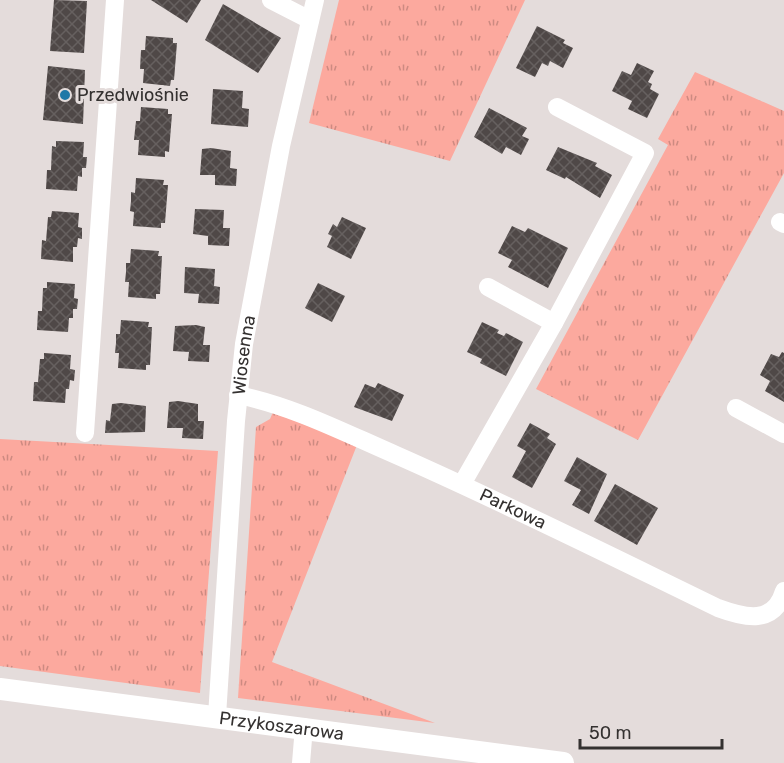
<svg xmlns="http://www.w3.org/2000/svg" width="784" height="763" viewBox="0 0 784 763" font-family="Rubik,sans-serif">
<defs>
<pattern id="grass-tufts" width="24" height="20" patternUnits="userSpaceOnUse" patternTransform="scale(1.5)"><rect width="24" height="20" fill="#fca99e"/><path d="M3 7l-1-3M5 7V3M7 7l1-3M15 17l-1-3M17 17v-4M19 17l1-3" fill="none" stroke="#cd8a81"/></pattern>
<pattern id="building-cross-hatch" width="8" height="8" patternUnits="userSpaceOnUse" patternTransform="scale(1.5)"><rect width="8" height="8" fill="#4f4847"/><path d="M0 0l8 8M0 8l8-8" fill="none" stroke="#66605f"/></pattern>
</defs>
<rect width="100%" height="100%" fill="#e4dcdb"/>
<g fill="url(#grass-tufts)">
<polygon points="339,0 525,0 450,161 309,123"/>
<polygon points="695,72 784,111 784,173 638,440 536,389 668,145 658,139"/>
<polygon points="273,412 357,445 272,662 435,723 238,698 256,427 270,419"/>
<polygon points="0,439 218,451 200,693 0,666"/>
</g>
<g fill="url(#building-cross-hatch)">
<polygon points="54,0 87,1 84,53 50,51"/>
<polygon points="151,0 201,0 187,23"/>
<polygon points="223,4 281,38 258,73 205,40"/>
<polygon points="537,26 565,40 563,43 573,48 563,68 550,61 548,66 542,63 535,77 516,68"/>
<polygon points="146,36 173,38 173,43 177,43 174,80 171,80 170,86 143,83 144,69 140,69 141,50 145,50"/>
<polygon points="637,63 654,71 648,82 652,84 650,89 659,94 647,118 628,109 632,101 612,91 622,71 631,75"/>
<polygon points="48,66 85,70 83,124 43,120"/>
<polygon points="213,89 243,91 242,108 249,109 248,127 211,124"/>
<polygon points="141,107 168,109 168,114 172,114 169,152 165,151 165,157 138,155 139,140 134,140 135,130 136,121 140,121"/>
<polygon points="489,108 527,128 522,136 529,139 521,155 506,147 502,154 474,137"/>
<polygon points="56,141 84,142 83,157 87,157 86,168 82,168 82,177 78,176 77,191 46,189 47,170 51,170 52,146 56,147"/>
<polygon points="558,147 597,163 595,166 612,175 600,198 566,177 565,179 546,170"/>
<polygon points="211,148 231,151 230,168 237,169 236,186 215,185 215,175 200,175 202,149"/>
<polygon points="136,178 164,180 163,185 168,185 165,223 161,223 161,228 133,226 134,212 130,211 131,201 131,192 135,193"/>
<polygon points="195,209 224,210 223,228 230,228 229,246 208,245 208,236 193,234"/>
<polygon points="52,211 79,213 78,227 82,228 82,239 78,238 77,247 73,247 73,262 41,259 42,240 46,241 48,217 51,217"/>
<polygon points="342,217 366,228 351,259 327,247 332,236 328,234 333,224 337,227"/>
<polygon points="512,226 525,232 528,228 568,248 548,288 508,267 512,260 498,253"/>
<polygon points="131,249 159,251 158,256 162,256 160,294 156,294 156,299 128,297 129,282 125,282 126,272 126,263 130,263"/>
<polygon points="185,267 215,269 214,286 220,287 219,304 198,303 199,294 184,293"/>
<polygon points="47,282 75,284 74,298 78,299 77,309 73,309 73,318 69,318 68,332 37,330 38,311 42,311 43,288 47,288"/>
<polygon points="318,283 345,296 332,322 305,308"/>
<polygon points="121,320 149,322 148,327 152,327 150,365 146,365 146,370 118,368 119,353 115,353 116,343 116,334 120,334"/>
<polygon points="482,322 499,330 497,333 504,336 506,333 523,342 506,376 480,363 482,359 467,352"/>
<polygon points="196,325 205,327 203,345 210,345 209,362 188,361 189,352 173,351 175,326"/>
<polygon points="782,352 784,353 784,402 765,391 770,381 760,375 771,354 779,357"/>
<polygon points="44,353 71,355 70,369 75,370 74,381 70,380 69,389 66,389 65,403 33,401 34,382 38,382 40,359 44,359"/>
<polygon points="378,383 404,395 392,421 354,407 365,384 375,388"/>
<polygon points="178,401 198,404 198,421 204,421 203,439 182,438 183,428 167,428 169,402"/>
<polygon points="121,403 146,406 145,432 105,433 106,420 110,421 112,404"/>
<polygon points="530,423 550,434 547,438 556,444 532,488 512,477 526,451 517,446"/>
<polygon points="577,457 607,474 589,514 572,505 581,490 564,481"/>
<polygon points="615,484 658,508 637,545 594,521"/>
</g>
<g fill="none" stroke-linecap="round" stroke-linejoin="round">
<g stroke="#fff" stroke-width="18">
<polyline points="271,0 310,20"/>
<polyline points="780,222 784,224"/>
<polyline points="488,287 554,323"/>
<path id="s1" d="M238,395C293,406 345,433 396,455C505,503 611,556 718,608C745,618 774,625 784,591"/>
<polyline points="736,408 784,434"/>
<polyline points="85,433 115,0"/>
<polyline points="462,484 554,323 645,153 557,107"/>
<path id="s2" d="M217,716L236,421L244,344L281,146L315,0"/>
<polyline points="301,763 304,727"/>
</g>
<path stroke="#fff" stroke-width="22" id="s3" d="M0,689L563,763"/>
</g>
<circle fill="#2078a7" stroke="#e4dcdb" stroke-width="2" cx="65" cy="95" r="6"/>
<g text-anchor="middle" stroke-width="6" stroke-linejoin="round" paint-order="stroke">
<g font-size="18" fill="#343130" stroke="#e4dcdb" text-anchor="start">
<text x="77" y="101">Przedwiośnie</text>
</g>
<g font-size="18" fill="#343130" stroke="#e4dcdb">
<text dy="6" stroke="none"><textPath href="#s2" startOffset="362">Wiosenna</textPath></text>
<text dy="6" stroke="none"><textPath href="#s1" startOffset="298">Parkowa</textPath></text>
<text dy="6" stroke="none"><textPath href="#s3" startOffset="284">Przykoszarowa</textPath></text>
</g>
</g>
<path d="M580 739v9h142v-9" fill="none" stroke="#343130" stroke-width="3"/>
<text x="589" y="739" font-size="18" fill="#343130" stroke="#e4dcdb" stroke-width="4.5" paint-order="stroke">50 m</text>
</svg>
